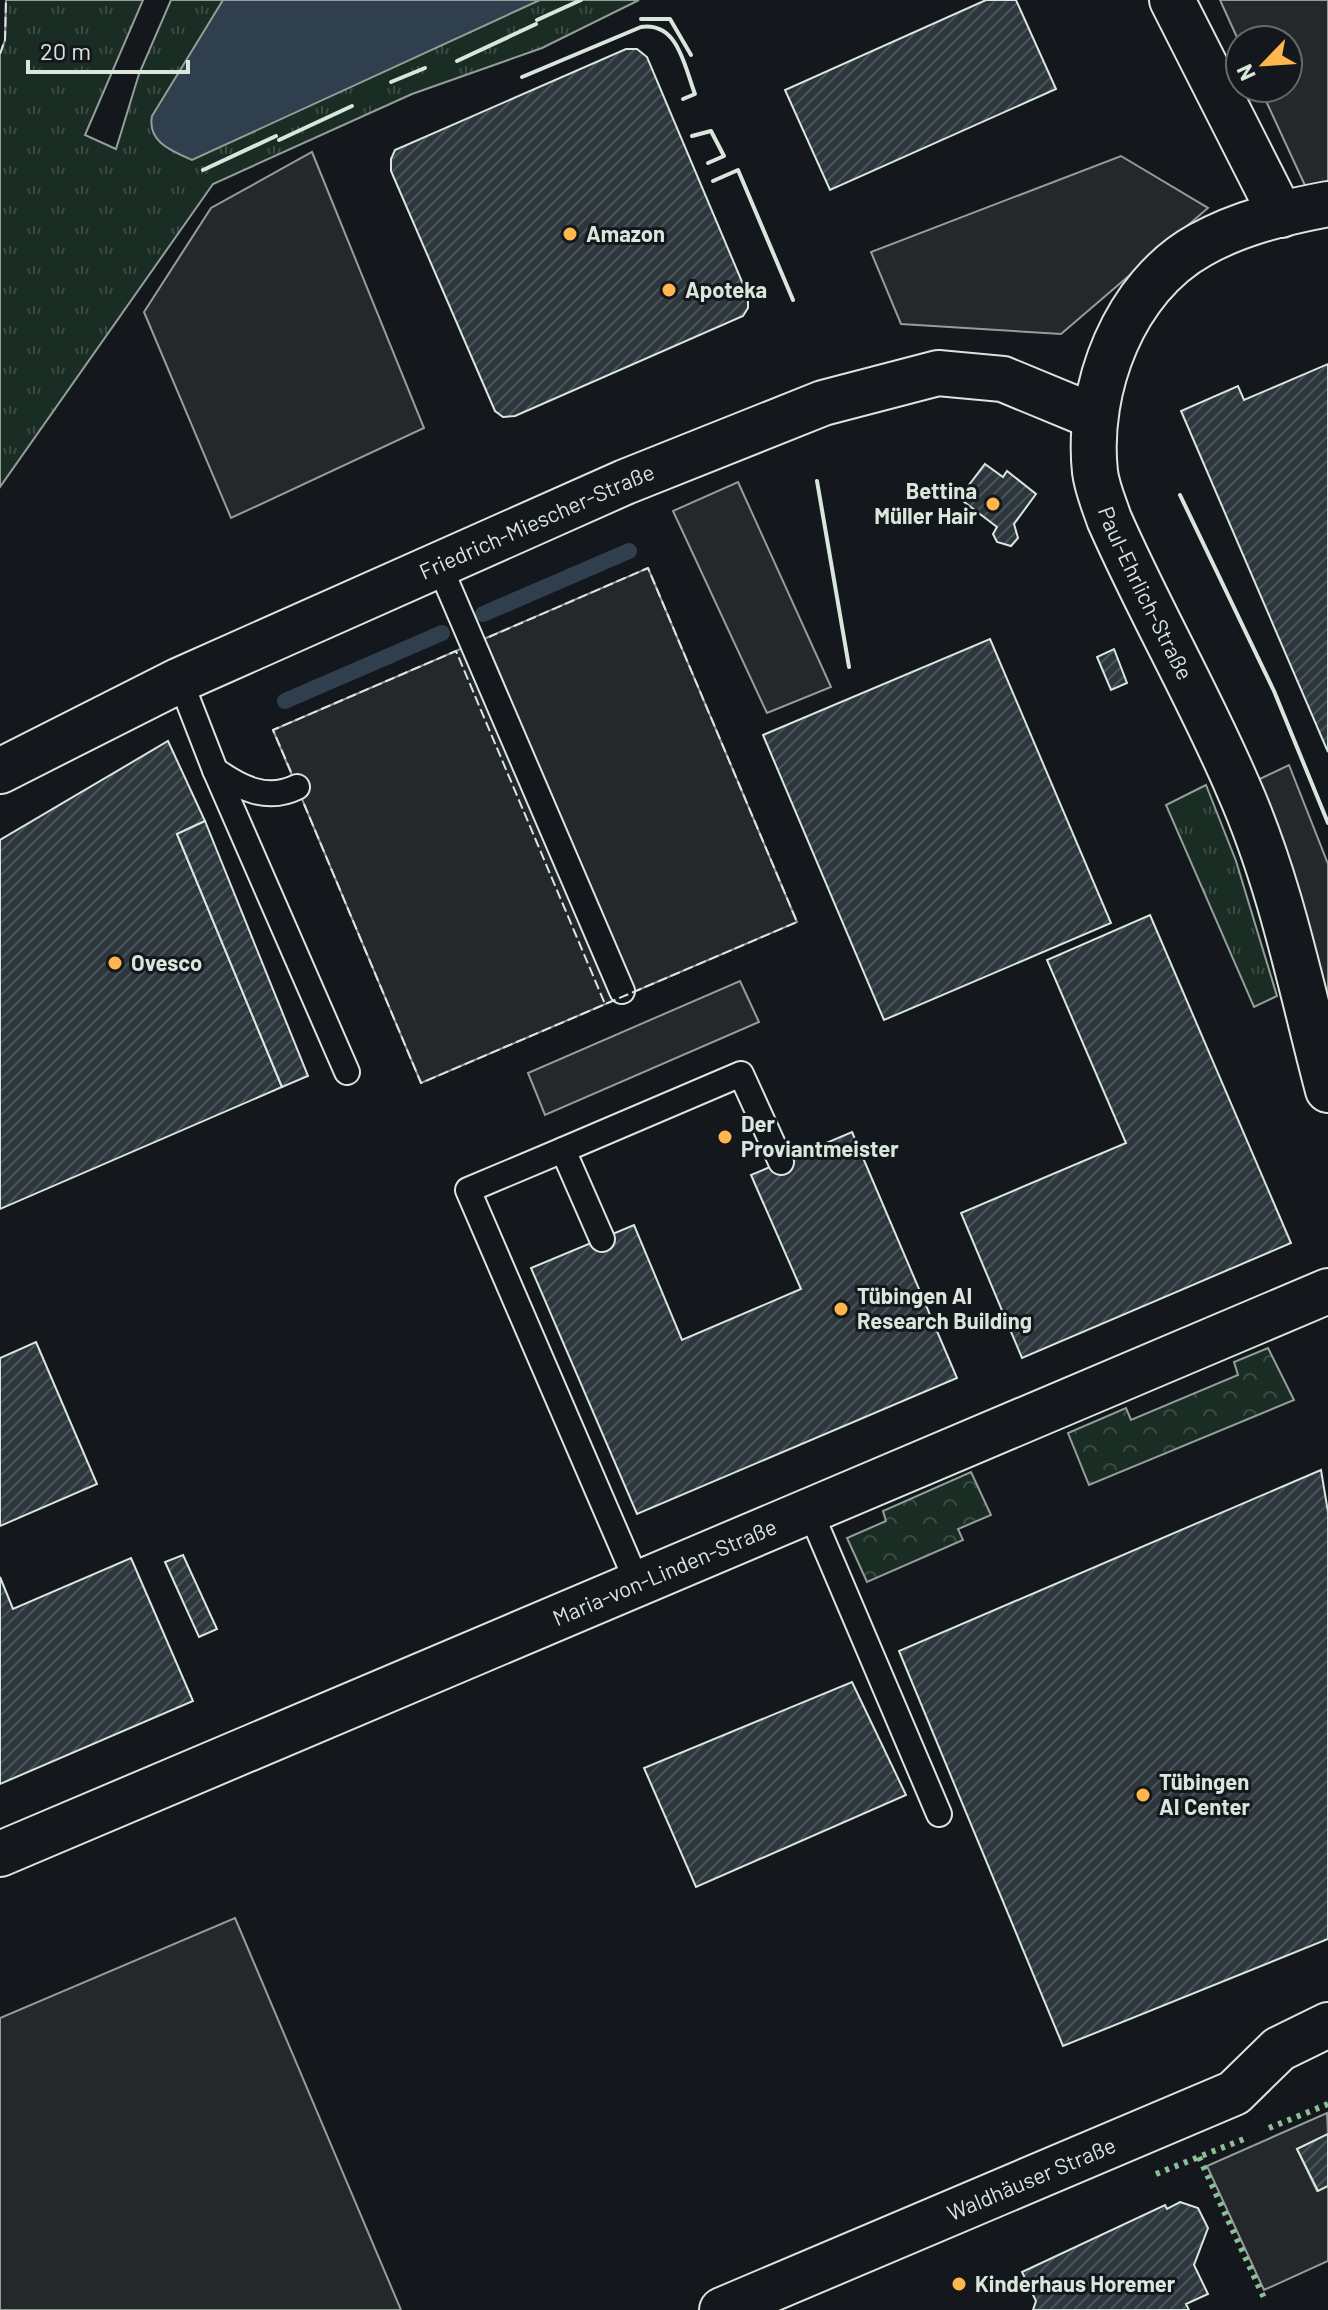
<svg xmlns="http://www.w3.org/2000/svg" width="1328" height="2310" viewBox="0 0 1328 2310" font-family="Barlow,sans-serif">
<defs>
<pattern id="grass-tufts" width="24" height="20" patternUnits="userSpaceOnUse" patternTransform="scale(2)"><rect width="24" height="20" fill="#1a2d24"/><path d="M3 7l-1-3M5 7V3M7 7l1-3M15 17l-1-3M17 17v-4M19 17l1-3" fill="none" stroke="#3b4b43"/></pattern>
<pattern id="park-crowns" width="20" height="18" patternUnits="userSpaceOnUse" patternTransform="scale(2)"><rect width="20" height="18" fill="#1a2d24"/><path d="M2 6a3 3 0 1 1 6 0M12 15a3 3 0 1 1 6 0" fill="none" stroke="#3b4b43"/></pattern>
<pattern id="building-hatch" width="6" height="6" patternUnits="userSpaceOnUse" patternTransform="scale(2)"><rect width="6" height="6" fill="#2c363c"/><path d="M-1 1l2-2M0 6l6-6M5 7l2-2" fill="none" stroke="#4a5358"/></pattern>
</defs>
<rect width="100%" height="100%" fill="#14181c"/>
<g fill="url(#grass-tufts)" stroke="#939e99" stroke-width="2">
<polygon points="6,0 143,0 85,135 116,149 139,74 171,0 639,0 542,48 412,94 213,184 0,487 0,54 5,40"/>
<polygon points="1206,785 1236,861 1277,996 1254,1007 1166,805"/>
</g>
<g fill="url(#park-crowns)" stroke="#939e99" stroke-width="2">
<polygon points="1268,1348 1294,1400 1089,1485 1068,1433 1126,1408 1131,1420 1238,1375 1234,1362"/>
<polygon points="971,1472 991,1515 958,1529 963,1540 867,1582 847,1538 886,1521 883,1511"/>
</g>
<g fill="#24282b" stroke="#939e99" stroke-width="2">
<polygon points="1220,0 1328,0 1328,204 1315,207 1260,88 1288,88 1288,40 1240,40 1240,44"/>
<polygon points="312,152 424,428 231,518 144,312 211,208"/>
<polygon points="1121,156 1208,208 1061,334 901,324 871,252"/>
<polygon points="738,482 831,687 767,713 673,511"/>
<polygon points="648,568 797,922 421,1083 273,730"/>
<polygon points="1289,765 1328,864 1328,1088 1239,789"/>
<polygon points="740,981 759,1022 545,1115 528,1073"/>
<polygon points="235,1918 401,2310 0,2310 0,2018"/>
<polygon points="1327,2113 1328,2134 1297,2149 1317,2191 1328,2186 1328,2261 1264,2290 1207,2166"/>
</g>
<path fill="#2f3f4d" stroke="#939e99" stroke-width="2" d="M223,0H540L192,160C172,151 147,142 152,116Z"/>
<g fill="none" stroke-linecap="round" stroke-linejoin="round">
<g stroke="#2f3f4d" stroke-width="16">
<polyline points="483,614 629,551"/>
<polyline points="285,701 442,633"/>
</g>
</g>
<g fill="url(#building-hatch)" stroke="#d8e6dc" stroke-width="2">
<polygon points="986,0 1016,0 1056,89 830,190 785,90"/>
<polygon points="626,49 637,49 647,57 748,296 748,308 743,316 515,416 503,417 495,411 391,171 391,159 395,150"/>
<polygon points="1328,364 1328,752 1181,411 1238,386 1244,400"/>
<polygon points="985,464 1003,477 1007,471 1036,494 1014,524 1018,538 1011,546 997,542 993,534 997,527 959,498"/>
<polygon points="990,639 1111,923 884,1020 763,735"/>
<polygon points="1114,649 1127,683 1111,690 1097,657"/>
<polygon points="168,741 205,821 177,834 282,1087 0,1209 0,840"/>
<polygon points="205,821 308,1076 282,1087 177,834"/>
<polygon points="1150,915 1291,1243 1022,1358 961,1213 1126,1143 1047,960"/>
<polygon points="852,1132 957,1378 637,1514 531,1268 634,1225 682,1340 801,1289 751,1175"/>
<polygon points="36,1342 97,1484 0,1526 0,1358"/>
<polygon points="1321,1470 1328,1512 1328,1939 1063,2046 899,1651"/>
<polygon points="183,1555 217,1629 199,1637 165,1562"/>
<polygon points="131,1558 193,1701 0,1784 0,1577 13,1609"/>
<polygon points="852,1682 906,1795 696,1887 644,1768"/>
<polygon points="1328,2134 1328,2186 1318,2191 1297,2149"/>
<polygon points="1180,2202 1198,2208 1208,2228 1194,2265 1208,2294 1186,2304 1189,2310 1033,2310 1036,2301 1022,2272 1165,2205 1167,2209"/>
</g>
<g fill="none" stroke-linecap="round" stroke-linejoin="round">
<defs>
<g id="lane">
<polyline points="439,565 622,991"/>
<polyline points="180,680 215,770 347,1072"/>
<path d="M215,770C240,788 267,802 297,787"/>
<polyline points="563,1150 741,1074 781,1162"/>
<polyline points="602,1239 563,1150 468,1190 638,1584"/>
<polyline points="810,1511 939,1814"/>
</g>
<g id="street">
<polyline points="1172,0 1281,215"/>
<path id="s1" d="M1328,204C1285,212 1239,223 1200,245C1124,287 1086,389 1095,472C1097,488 1104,504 1109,519C1149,610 1199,696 1238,787C1281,884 1301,988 1328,1090"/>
<path id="s2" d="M0,771L180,680L625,482L823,403L938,373L1003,379L1095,417"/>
<path id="s3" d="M0,1854L1328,1291"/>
<path id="s4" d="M722,2310L1234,2093L1279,2049L1328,2025"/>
</g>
</defs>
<use href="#lane" stroke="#d8e6dc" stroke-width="28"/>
<use href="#street" stroke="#d8e6dc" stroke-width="48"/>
<use href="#lane" stroke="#14181c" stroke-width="24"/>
<use href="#street" stroke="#14181c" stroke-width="44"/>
<g stroke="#8ac095" stroke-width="6" stroke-dasharray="4 6" stroke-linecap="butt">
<polyline points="1269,2128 1328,2104"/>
<polyline points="1199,2157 1264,2298"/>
<polyline points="1156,2174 1249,2137"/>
</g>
<g stroke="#d8e6dc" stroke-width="2" stroke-dasharray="10 4" stroke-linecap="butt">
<polyline points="0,54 5,40 6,0"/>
<polyline points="291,772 273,730 456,651 605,1004"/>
<polyline points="304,804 421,1083 797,922 648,568 489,637"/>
</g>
<g stroke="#d8e6dc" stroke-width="4">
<polyline points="641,19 670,19 691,55"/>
<polyline points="537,20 581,0"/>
<polyline points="457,61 536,24"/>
<path d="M522,77L641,27C678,22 684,65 695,94L683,99"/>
<polyline points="391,82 425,68"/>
<polyline points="692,136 711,131 724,156 708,163"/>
<polyline points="279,140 352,106"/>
<polyline points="203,170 276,136"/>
<polyline points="713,181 738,170 793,300"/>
<polyline points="817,481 849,667"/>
<polyline points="1180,495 1274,691 1328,823"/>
</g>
</g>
<g fill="#ffb74d" stroke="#14181c" stroke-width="3">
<circle cx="570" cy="234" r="8"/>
<circle cx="669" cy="290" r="8"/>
<circle cx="993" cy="504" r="8"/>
<circle cx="115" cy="963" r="8"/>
<circle cx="725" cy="1137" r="8"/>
<circle cx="841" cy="1309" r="8"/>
<circle cx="1143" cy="1795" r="8"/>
<circle cx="959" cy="2284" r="8"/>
</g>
<g text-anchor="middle" stroke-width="6" stroke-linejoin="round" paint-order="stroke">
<g font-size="22" font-weight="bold" fill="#d8e6dc" stroke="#14181c" text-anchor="start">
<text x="586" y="242">Amazon</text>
<text x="685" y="298">Apoteka</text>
<text x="977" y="499" text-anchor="end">Bettina<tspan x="977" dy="25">Müller Hair</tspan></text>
<text x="131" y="971">Ovesco</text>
<text x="741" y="1132">Der<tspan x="741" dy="25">Proviantmeister</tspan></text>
<text x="857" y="1304">Tübingen AI<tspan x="857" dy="25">Research Building</tspan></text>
<text x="1159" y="1790">Tübingen<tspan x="1159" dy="25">AI Center</tspan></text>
<text x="975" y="2292">Kinderhaus Horemer</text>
</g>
<g font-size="22" fill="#d8e6dc" stroke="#14181c">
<text dy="8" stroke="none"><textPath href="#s2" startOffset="592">Friedrich-Miescher-Straße</textPath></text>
<text dy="8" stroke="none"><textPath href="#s1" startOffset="530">Paul-Ehrlich-Straße</textPath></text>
<text dy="8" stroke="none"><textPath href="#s3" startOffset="722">Maria-von-Linden-Straße</textPath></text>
<text dy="8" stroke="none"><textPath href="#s4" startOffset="336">Waldhäuser Straße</textPath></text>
</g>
</g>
<g transform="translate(1264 64) rotate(245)"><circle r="38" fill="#14181c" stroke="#626a69" stroke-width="2"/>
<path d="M0-6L14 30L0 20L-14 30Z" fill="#ffb74d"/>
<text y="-12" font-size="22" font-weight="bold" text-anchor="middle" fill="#d8e6dc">N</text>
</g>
<path d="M28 60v12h160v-12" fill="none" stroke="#d8e6dc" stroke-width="4"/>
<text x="40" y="60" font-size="24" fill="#d8e6dc" stroke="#14181c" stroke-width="6" paint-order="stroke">20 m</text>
</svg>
